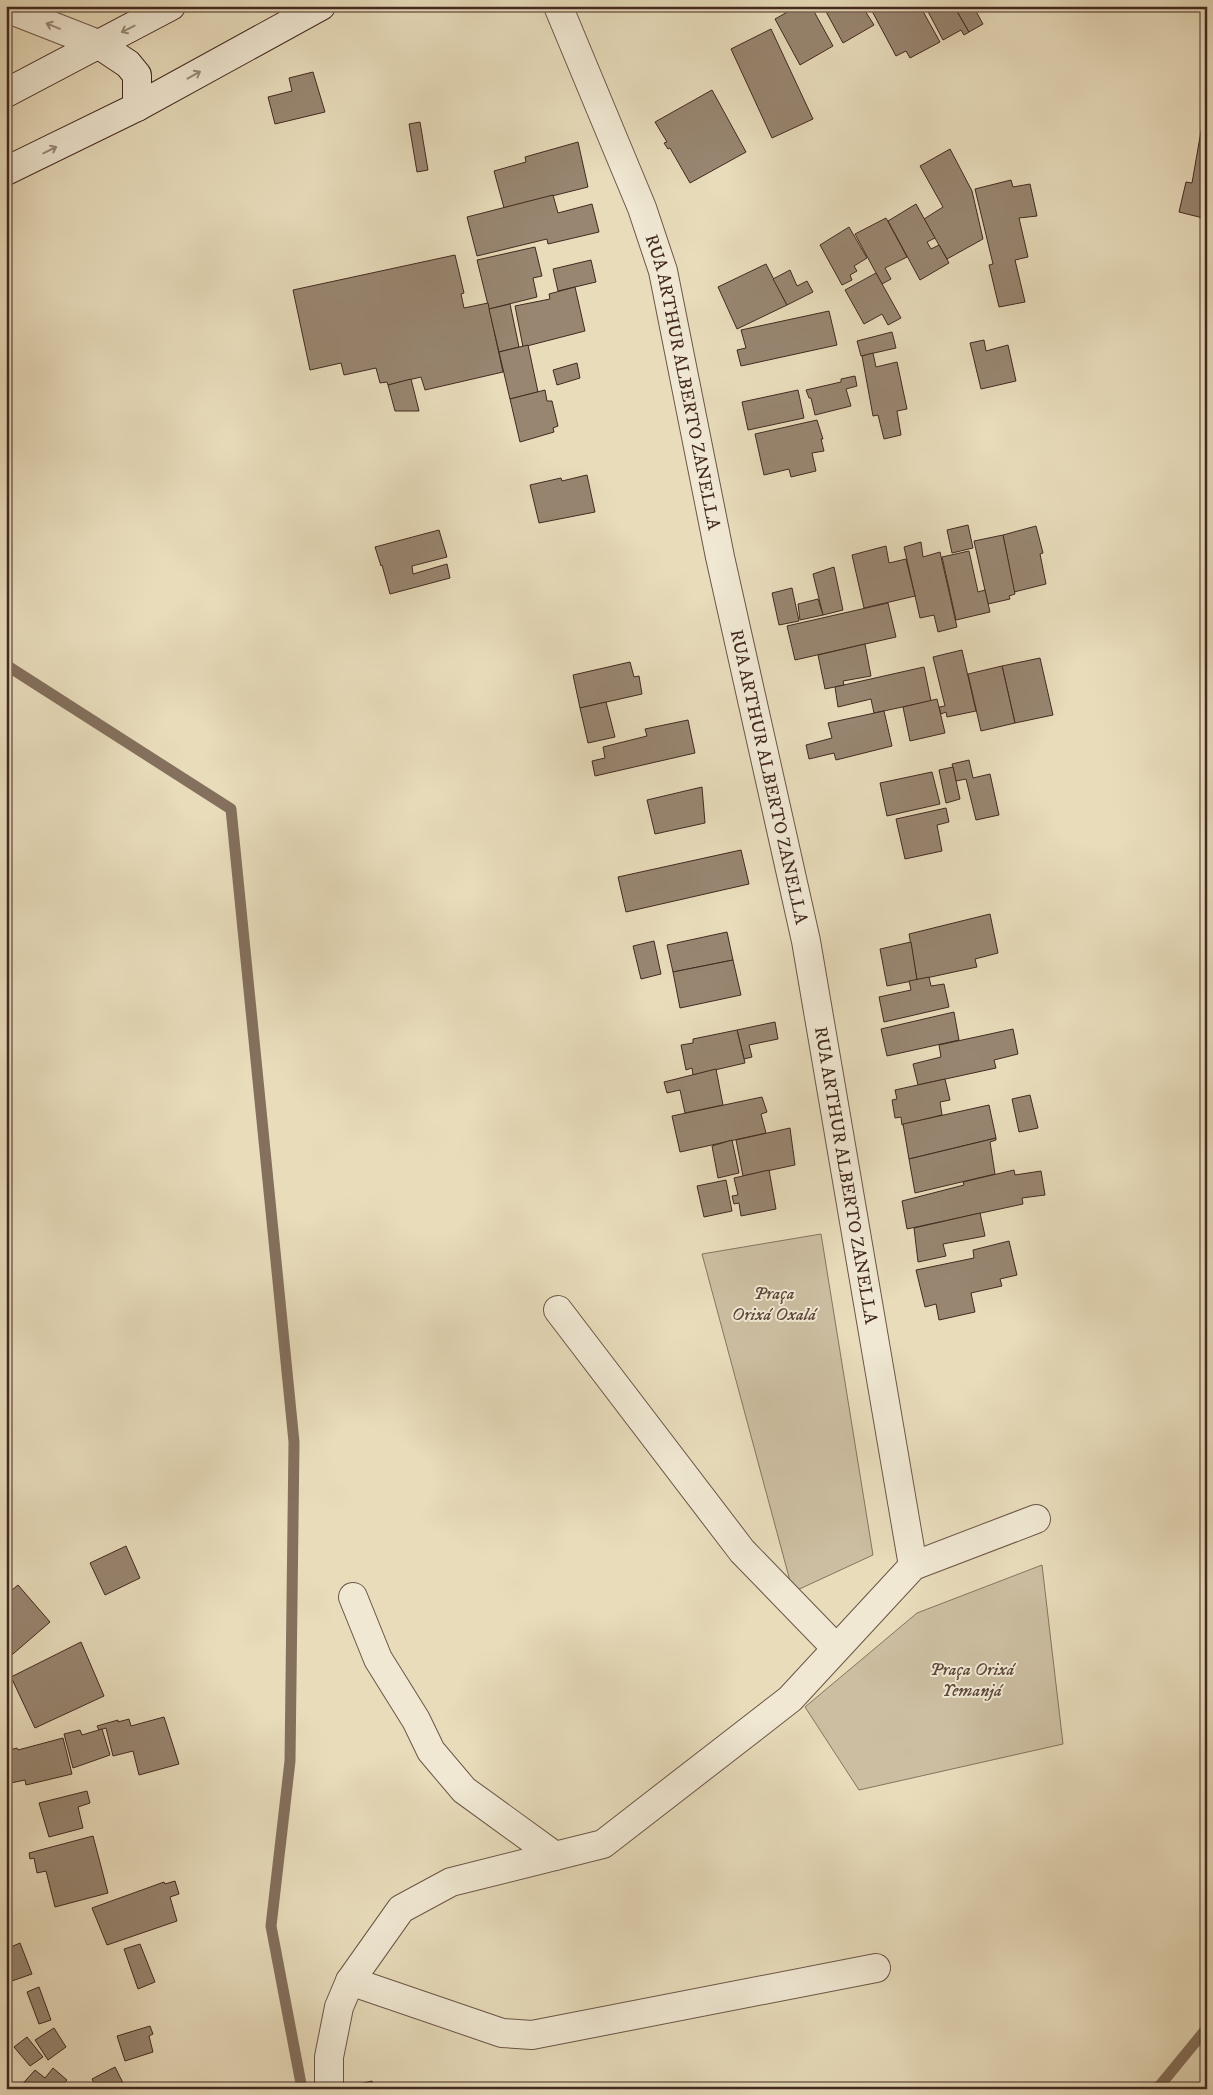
<svg xmlns="http://www.w3.org/2000/svg" width="1213" height="2095" viewBox="0 0 1213 2095" font-family="'IM FELL DW Pica',serif">
<rect width="100%" height="100%" fill="#e8dcbb"/>
<filter id="stains"><feTurbulence type="fractalNoise" baseFrequency=".004" numOctaves="4"/><feColorMatrix values="0 0 0 0 .2 0 0 0 0 .09 0 0 0 0 .02 0 0 0 .5 -.17"/></filter>
<radialGradient id="worn" r=".72"><stop offset=".6" stop-color="#630" stop-opacity="0"/><stop offset="1" stop-color="#630" stop-opacity=".3"/></radialGradient>
<g fill="#ccbea1" stroke="#877460">
<polygon points="821,1234 873,1555 793,1592 702,1254"/>
<polygon points="1042,1565 1063,1744 859,1790 805,1707 917,1613"/>
</g>
<g fill="none" stroke-linecap="round" stroke-linejoin="round">
<g stroke="#84705d" stroke-width="11">
<polyline points="6,665 231,809 294,1442 290,1761 271,1926 302,2089"/>
<polyline points="1157,2089 1207,2028"/>
</g>
</g>
<g fill="#988671" stroke="#422920">
<polygon points="798,6 811,6 833,46 800,65 775,19"/>
<polygon points="823,6 862,6 874,25 843,43"/>
<polygon points="880,6 920,6 940,42 910,58 906,51 896,56 872,11"/>
<polygon points="925,6 954,6 969,32 964,35 961,30 943,40"/>
<polygon points="954,6 973,6 983,24 969,32"/>
<polygon points="771,29 813,119 772,138 731,49"/>
<polygon points="313,72 325,112 275,124 268,97 292,91 289,78"/>
<polygon points="712,90 746,152 690,183 670,148 668,149 664,143 667,142 655,122"/>
<polygon points="1204,114 1207,115 1207,219 1179,212 1186,182 1192,183"/>
<polygon points="420,122 428,170 417,172 409,124"/>
<polygon points="578,142 588,187 504,208 494,171 526,162 525,157"/>
<polygon points="950,149 972,191 983,239 947,259 924,219 943,207 920,166"/>
<polygon points="1011,180 1013,187 1030,184 1037,216 1019,218 1028,257 1015,260 1025,302 999,307 989,265 993,264 975,189"/>
<polygon points="553,195 558,213 592,204 599,232 548,244 547,239 477,256 467,217"/>
<polygon points="916,204 935,238 927,242 931,249 939,245 949,263 920,280 888,221"/>
<polygon points="886,218 907,257 885,268 891,279 882,284 855,234"/>
<polygon points="849,227 867,258 854,266 857,271 850,275 852,280 842,285 820,245"/>
<polygon points="535,247 542,276 533,278 537,297 489,309 477,260"/>
<polygon points="455,255 464,293 461,294 464,308 488,303 503,372 425,390 421,377 388,385 387,382 380,383 376,368 344,375 341,363 310,370 293,290"/>
<polygon points="591,260 596,282 558,291 553,269"/>
<polygon points="766,264 787,305 737,329 718,287"/>
<polygon points="790,270 797,286 807,281 813,292 787,305 773,279"/>
<polygon points="876,273 901,318 888,325 882,314 864,324 845,290"/>
<polygon points="575,287 585,331 523,347 515,306 550,299 549,294"/>
<polygon points="510,304 519,347 499,352 489,309"/>
<polygon points="829,311 837,345 741,366 737,350 746,348 741,330"/>
<polygon points="892,332 896,348 861,356 857,341"/>
<polygon points="984,340 986,351 1008,345 1016,381 981,389 970,343"/>
<polygon points="528,345 538,392 510,399 499,352"/>
<polygon points="873,353 876,367 897,362 907,409 897,411 901,435 884,439 878,415 873,416 862,356"/>
<polygon points="577,363 580,378 557,385 553,370"/>
<polygon points="855,376 857,386 846,389 851,406 815,415 811,398 809,398 806,390 841,382 841,379"/>
<polygon points="411,379 419,411 395,411 388,385"/>
<polygon points="545,390 547,401 552,401 558,426 553,428 554,432 520,442 510,399"/>
<polygon points="798,390 804,418 748,430 742,402"/>
<polygon points="817,420 823,439 821,439 824,451 812,453 816,471 791,477 789,469 764,475 755,434"/>
<polygon points="587,475 595,512 539,523 530,485 561,478 562,481"/>
<polygon points="968,525 973,548 952,553 947,530"/>
<polygon points="1036,526 1043,553 1040,554 1046,584 1014,592 1003,535"/>
<polygon points="439,530 447,557 412,566 413,574 447,564 450,578 390,594 382,565 381,566 375,547"/>
<polygon points="1003,535 1015,594 1009,596 1010,599 988,604 974,541"/>
<polygon points="921,542 923,557 940,552 957,627 938,632 934,615 920,618 904,547"/>
<polygon points="886,546 889,563 906,559 915,596 864,608 852,555"/>
<polygon points="969,551 978,592 985,590 990,612 956,620 942,557"/>
<polygon points="834,567 843,610 823,615 813,574"/>
<polygon points="792,588 799,621 779,625 772,593"/>
<polygon points="818,599 823,615 800,620 798,604"/>
<polygon points="888,603 896,637 795,660 787,626"/>
<polygon points="865,644 871,676 843,681 844,685 825,689 818,655"/>
<polygon points="962,650 976,711 947,717 946,712 941,714 939,707 945,706 933,657"/>
<polygon points="1040,658 1053,715 1015,723 1002,666"/>
<polygon points="630,662 634,677 639,676 642,694 580,708 573,675"/>
<polygon points="1002,666 1015,723 981,731 968,674"/>
<polygon points="924,667 931,701 874,713 871,699 838,707 835,687"/>
<polygon points="937,699 945,733 910,741 903,707"/>
<polygon points="606,702 615,737 588,743 580,708"/>
<polygon points="884,711 892,746 836,760 834,753 809,759 806,745 832,738 828,723"/>
<polygon points="688,720 695,753 595,776 592,761 605,758 603,747 647,736 645,729"/>
<polygon points="969,760 973,778 990,774 999,815 976,820 966,779 956,781 952,764"/>
<polygon points="953,767 960,799 946,803 939,770"/>
<polygon points="932,772 940,804 887,816 880,783"/>
<polygon points="702,787 705,823 655,834 647,800"/>
<polygon points="946,808 949,822 937,825 942,851 905,859 896,819"/>
<polygon points="741,850 749,884 626,912 618,877"/>
<polygon points="990,914 998,953 975,959 977,967 917,980 909,934"/>
<polygon points="727,932 733,960 673,972 667,945"/>
<polygon points="654,941 661,974 641,979 633,946"/>
<polygon points="911,942 917,980 887,986 880,949"/>
<polygon points="733,960 741,995 680,1008 673,972"/>
<polygon points="929,977 931,986 944,984 949,1007 884,1022 879,997 911,990 909,981"/>
<polygon points="954,1012 959,1040 887,1056 881,1029"/>
<polygon points="775,1022 778,1039 749,1045 752,1057 744,1059 737,1030"/>
<polygon points="1013,1029 1018,1054 994,1060 996,1068 918,1085 913,1064 941,1057 939,1045"/>
<polygon points="737,1030 745,1063 693,1075 692,1068 686,1070 681,1045 693,1043 693,1039"/>
<polygon points="716,1069 723,1105 685,1113 680,1090 667,1093 664,1082"/>
<polygon points="945,1079 950,1100 940,1102 942,1115 902,1125 901,1117 895,1118 892,1100 897,1099 895,1090"/>
<polygon points="1030,1095 1038,1128 1019,1132 1012,1099"/>
<polygon points="762,1097 767,1112 761,1114 766,1133 680,1152 672,1116"/>
<polygon points="989,1105 996,1138 909,1159 903,1124"/>
<polygon points="790,1128 795,1165 743,1176 736,1140"/>
<polygon points="996,1138 996,1140 990,1142 995,1174 915,1193 909,1159"/>
<polygon points="732,1140 739,1173 718,1178 712,1146"/>
<polygon points="769,1170 776,1209 741,1216 739,1203 734,1204 732,1196 738,1195 734,1178"/>
<polygon points="1014,1170 1015,1175 1041,1171 1045,1195 1022,1198 1023,1204 907,1229 902,1201 964,1185 963,1182"/>
<polygon points="726,1180 732,1211 704,1217 697,1186"/>
<polygon points="980,1213 985,1236 943,1244 946,1256 918,1262 914,1228"/>
<polygon points="1009,1241 1017,1275 1000,1279 1002,1286 971,1293 975,1312 939,1320 936,1304 925,1307 916,1270 974,1258 973,1250"/>
<polygon points="126,1546 140,1578 105,1595 90,1563"/>
<polygon points="18,1585 50,1622 6,1660 6,1612 11,1607 6,1600 6,1595"/>
<polygon points="81,1642 104,1696 35,1728 11,1677"/>
<polygon points="164,1717 179,1764 139,1775 133,1751 113,1756 106,1728 99,1730 97,1726 118,1720 118,1722 129,1719 131,1726"/>
<polygon points="102,1729 110,1755 73,1768 64,1734 80,1730 82,1735"/>
<polygon points="63,1738 72,1774 26,1785 25,1780 6,1784 6,1751 17,1748 18,1750"/>
<polygon points="87,1791 90,1803 78,1807 83,1828 49,1837 39,1803"/>
<polygon points="93,1836 108,1893 55,1907 46,1871 37,1873 34,1858 30,1859 29,1853"/>
<polygon points="175,1881 179,1894 170,1897 177,1921 107,1945 92,1908 164,1882 165,1884"/>
<polygon points="20,1943 32,1974 6,1983 6,1949"/>
<polygon points="140,1944 155,1982 138,1989 124,1949"/>
<polygon points="39,1987 51,2020 39,2024 27,1992"/>
<polygon points="150,2026 153,2034 149,2036 153,2052 125,2061 117,2036"/>
<polygon points="54,2028 66,2047 48,2060 35,2040"/>
<polygon points="27,2037 43,2057 30,2066 14,2047"/>
<polygon points="115,2067 126,2089 97,2089 92,2079"/>
<polygon points="53,2068 67,2080 59,2089 18,2089 35,2070 45,2078"/>
<polygon points="372,2081 373,2089 351,2089 351,2086"/>
</g>
<g fill="none" stroke-linecap="round" stroke-linejoin="round">
<defs>
<g id="minor">
<path id="s1" d="M558,6L642,208L663,271L720,557L806,941L913,1566"/>
<polyline points="6,8 98,44"/>
<polyline points="558,1310 742,1551 836,1648"/>
<polyline points="353,1597 378,1659 416,1720 431,1751 464,1790 555,1856"/>
<polyline points="350,1981 502,2033 532,2035 876,1968"/>
<polyline points="329,2089 329,2057 339,2007 350,1981 401,1909 451,1882 603,1844 790,1699 913,1566 1036,1519"/>
</g>
<g id="secondary">
<polyline points="98,44 128,64 137,75 137,107"/>
<polyline points="6,93 171,6"/>
<polyline points="6,171 137,107 321,6"/>
</g>
</defs>
<use href="#minor" stroke="#6c5647" stroke-width="30"/>
<use href="#secondary" stroke="#422920" stroke-width="30"/>
<use href="#minor" stroke="#f0e8d3" stroke-width="28"/>
<use href="#secondary" stroke="#f0e8d3" stroke-width="28"/>
</g>
<defs><path id="oneway-shaft" d="M-6 0H5M1.5-3L5.5 0L1.5 3" fill="none" stroke-width="1.6" stroke-linecap="round" stroke-linejoin="round" transform="scale(1.25)"/></defs>
<g stroke="#99887a">
<use href="#oneway-shaft" transform="translate(53 26) rotate(-158)"/>
<use href="#oneway-shaft" transform="translate(128 29) rotate(153)"/>
<use href="#oneway-shaft" transform="translate(194 75) rotate(-29)"/>
<use href="#oneway-shaft" transform="translate(50 150) rotate(-26)"/>
</g>
<g text-anchor="middle" stroke-width="4" stroke-linejoin="round" paint-order="stroke">
<g font-size="18" fill="#422920" stroke="#f0e8d3">
<text dy="6" stroke="none"><textPath href="#s1" startOffset="398">RUA ARTHUR ALBERTO ZANELLA</textPath></text>
<text dy="6" stroke="none"><textPath href="#s1" startOffset="802">RUA ARTHUR ALBERTO ZANELLA</textPath></text>
<text dy="6" stroke="none"><textPath href="#s1" startOffset="1208">RUA ARTHUR ALBERTO ZANELLA</textPath></text>
</g>
<g font-size="18" font-style="italic" fill="#5e473a" stroke="#f0e8d3">
<text x="774" y="1299">Praça<tspan x="774" dy="21">Orixá Oxalá</tspan></text>
<text x="972" y="1675">Praça Orixá<tspan x="972" dy="21">Yemanjá</tspan></text>
</g>
</g>
<rect width="1213" height="2095" fill="none" stroke="#e8dcbb" stroke-width="25"/>
<rect x="8" y="8" width="1198" height="2080" fill="none" stroke="#422920" stroke-width="2.5"/>
<rect x="12" y="12" width="1188" height="2070" fill="none" stroke="#422920"/>
<rect width="100%" height="100%" filter="url(#stains)"/>
<rect width="100%" height="100%" fill="url(#worn)"/>
</svg>
